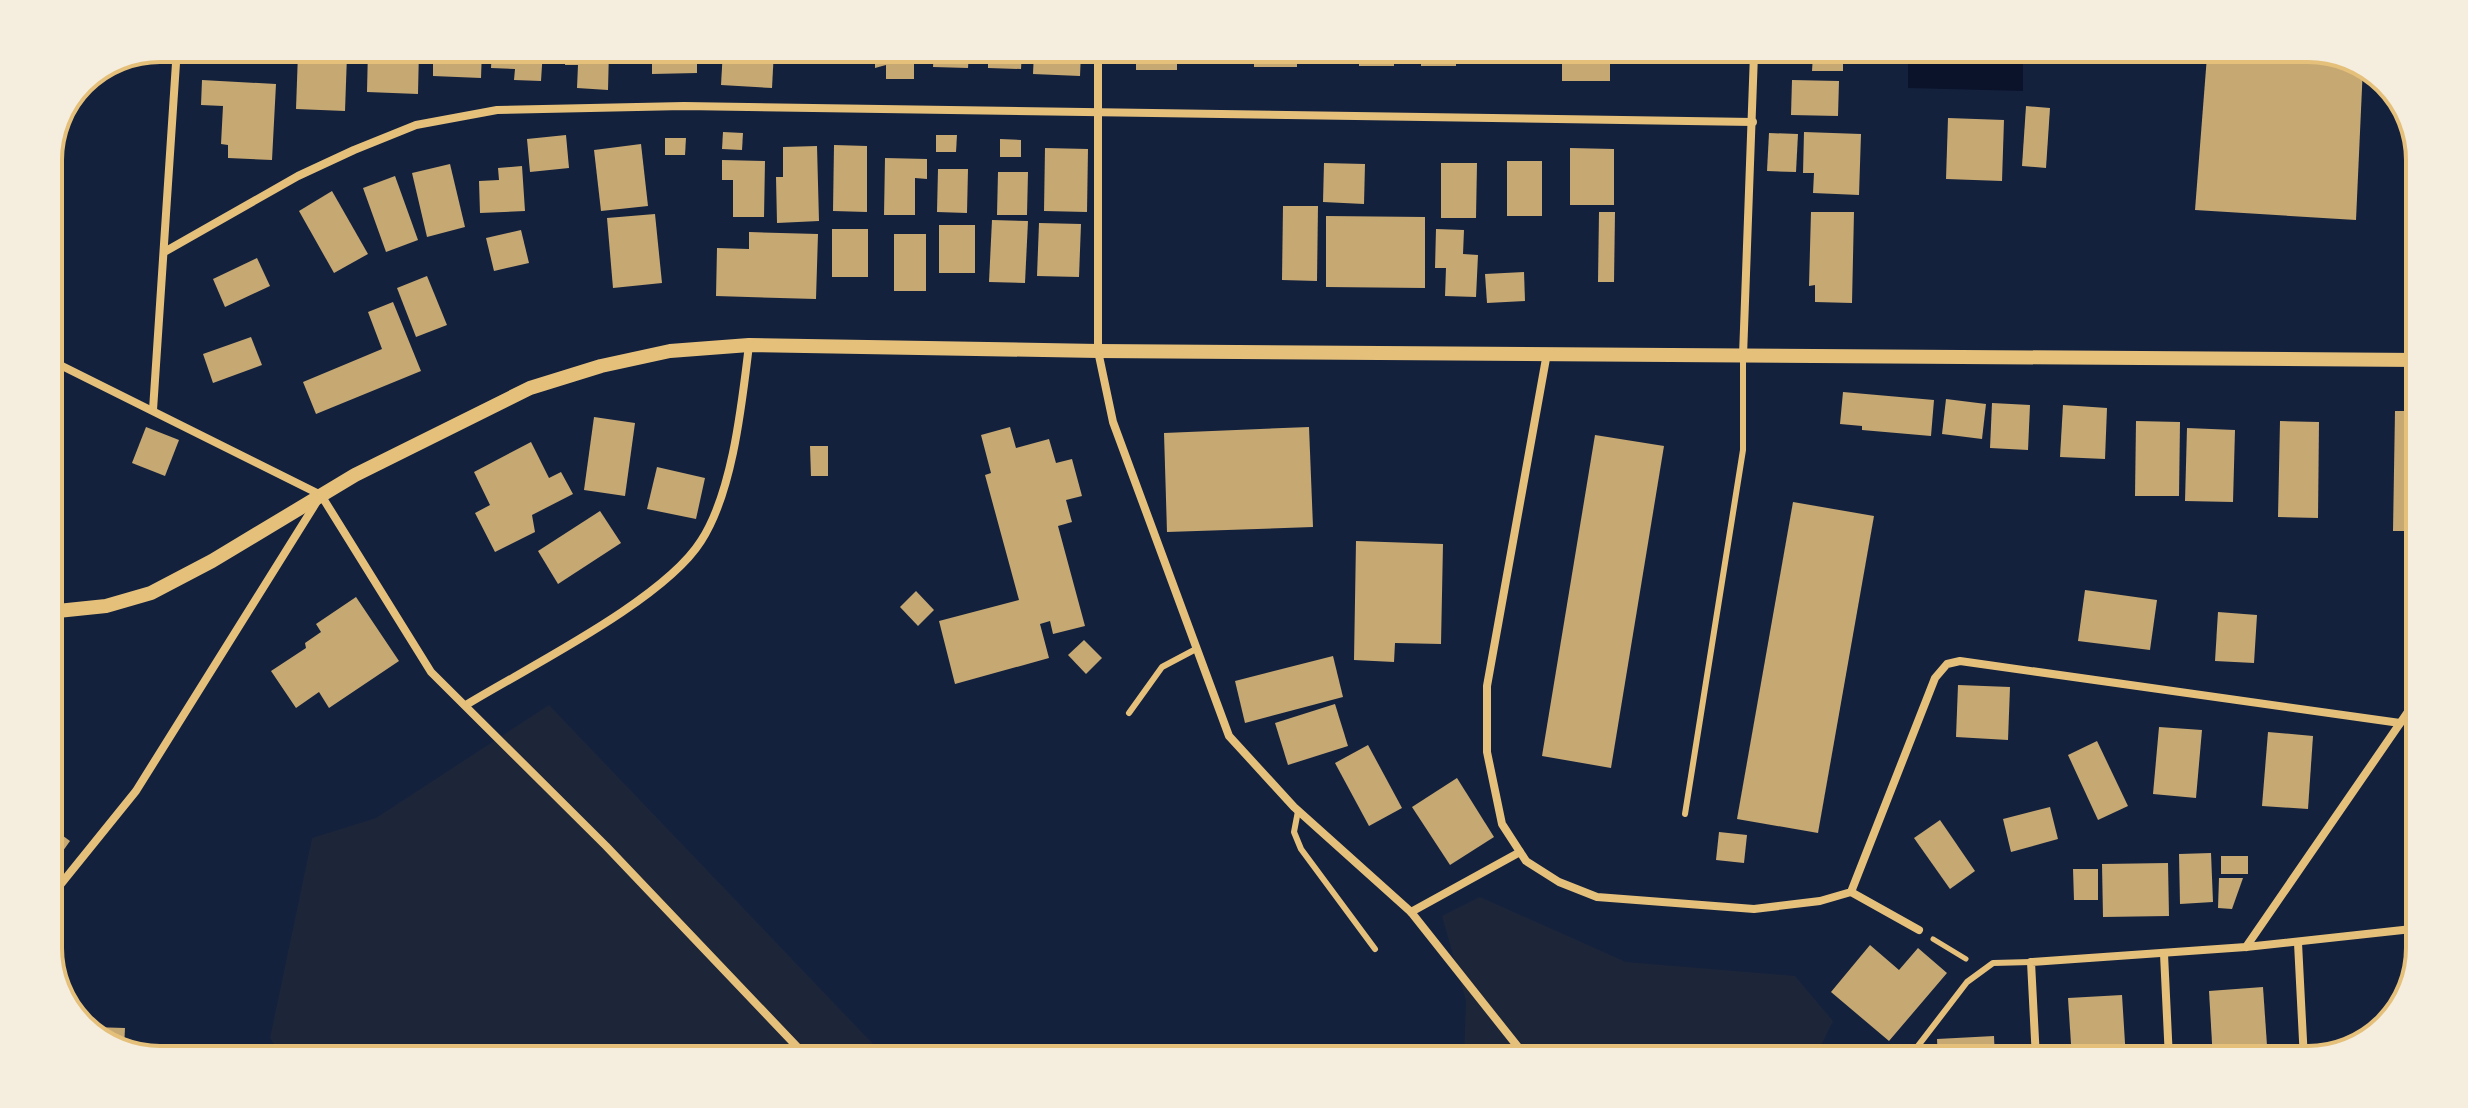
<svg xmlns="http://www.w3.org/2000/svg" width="2468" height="1108" viewBox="0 0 2468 1108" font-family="'Times New Roman',serif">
<rect width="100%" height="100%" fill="#14213d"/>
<g fill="#1d2539">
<polygon points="549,705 876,1047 874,1054 278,1052 270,1038 312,838 376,818"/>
<polygon points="1480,897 1626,962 1795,976 1833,1021 1815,1058 1464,1057 1466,1001 1442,916"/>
</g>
<polygon fill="#0b132b" points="1908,55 2023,55 2023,91 1908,88"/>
<g fill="#c6a872">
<polygon points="368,49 419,49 418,94 367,92"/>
<polygon points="433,49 482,49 481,78 433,76"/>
<polygon points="492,49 543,50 541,81 514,80 515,69 491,68"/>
<polygon points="566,50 609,50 608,90 577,88 578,65 565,65"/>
<polygon points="652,50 697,50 697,73 652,74"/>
<polygon points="723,50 774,50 772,88 721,85"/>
<polygon points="816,51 859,51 859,62 816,59"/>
<polygon points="875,51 914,51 914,79 886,79 886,65 875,68"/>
<polygon points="934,51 969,51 968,68 933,67"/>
<polygon points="988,51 1022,51 1021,69 988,68"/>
<polygon points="1034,51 1081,52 1080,76 1033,74"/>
<rect x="1136" y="52" width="41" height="18"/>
<rect x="1191" y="52" width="43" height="11"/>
<polygon points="1254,52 1297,53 1297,67 1254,67"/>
<polygon points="298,53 347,55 345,111 296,109"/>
<polygon points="1302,53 1344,53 1344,63 1302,62"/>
<rect x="1359" y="53" width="35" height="13"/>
<rect x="1421" y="53" width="35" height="13"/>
<rect x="1562" y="54" width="48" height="27"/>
<polygon points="1813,55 1843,55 1843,71 1812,71"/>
<polygon points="2207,56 2351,57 2363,66 2356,220 2195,210"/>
<polygon points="202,80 276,84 272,160 228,158 228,145 221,144 223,106 201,105"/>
<polygon points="1792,80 1839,81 1838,116 1791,115"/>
<polygon points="2026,106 2050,108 2046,168 2022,166"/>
<polygon points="1948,118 2004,120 2002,181 1946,179"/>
<polygon points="723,132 743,133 742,150 722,149"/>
<polygon points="1804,132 1861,134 1859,195 1813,193 1814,173 1803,173"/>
<polygon points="1769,133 1798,134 1796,172 1767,171"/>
<polygon points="566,135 569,168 530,172 527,139"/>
<polygon points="936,135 957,135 956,152 936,152"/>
<polygon points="665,138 686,138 685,155 665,155"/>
<polygon points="1000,139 1021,140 1021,157 1000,157"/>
<polygon points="641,144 648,206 601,211 594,150"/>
<polygon points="834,145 867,146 867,212 833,211"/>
<polygon points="817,146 819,221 777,223 776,177 783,177 783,147"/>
<polygon points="1045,148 1088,149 1087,212 1044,211"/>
<polygon points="1570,148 1614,149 1614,205 1570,205"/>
<polygon points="885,158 927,159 927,179 915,178 915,215 884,215"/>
<polygon points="722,160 765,161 764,217 733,217 733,180 722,180"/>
<rect x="1507" y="161" width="35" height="55"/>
<polygon points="1324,163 1365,164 1364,204 1323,202"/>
<polygon points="1441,163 1477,163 1476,218 1441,218"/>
<polygon points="450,164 465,227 427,237 412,173"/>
<polygon points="522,166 525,211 480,213 479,181 499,180 498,168"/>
<polygon points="938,169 968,169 967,213 937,212"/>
<polygon points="998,172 1028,172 1027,215 997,215"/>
<polygon points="395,176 418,240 386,252 363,188"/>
<polygon points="332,191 368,254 334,273 299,211"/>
<polygon points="1283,206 1318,206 1317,281 1282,280"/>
<polygon points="1599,212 1615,212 1614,282 1598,282"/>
<polygon points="1811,212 1854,212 1852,303 1815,302 1815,285 1809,286"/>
<polygon points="655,214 662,283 613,288 607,218"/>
<polygon points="1326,216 1425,217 1425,288 1326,287"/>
<polygon points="992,220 1028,221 1025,283 989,282"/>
<polygon points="1039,223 1081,224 1079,277 1037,276"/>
<rect x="939" y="225" width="36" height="48"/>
<rect x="832" y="229" width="36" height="48"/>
<polygon points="1436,229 1464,230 1463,254 1478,255 1476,297 1445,296 1446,268 1435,268"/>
<polygon points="521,230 529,263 494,271 486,238"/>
<polygon points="749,232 818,234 816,299 716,296 717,248 749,249"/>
<rect x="894" y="234" width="32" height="57"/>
<polygon points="257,258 270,286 225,307 213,279"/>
<polygon points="1524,272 1525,301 1487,303 1485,274"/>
<polygon points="427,276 447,325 416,337 397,288"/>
<polygon points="393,302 421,371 316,414 303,382 382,349 368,312"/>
<polygon points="251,337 262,365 213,383 203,354"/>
<polygon points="1843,392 1934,400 1931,436 1862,430 1862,426 1840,424"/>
<polygon points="1946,399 1986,404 1982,439 1942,434"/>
<polygon points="1992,403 2030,405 2028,450 1990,448"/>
<polygon points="2063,405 2107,408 2105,459 2060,457"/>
<polygon points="2395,411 2417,411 2416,531 2393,531"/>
<polygon points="594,417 635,423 625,496 584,490"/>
<polygon points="2136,421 2180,422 2179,496 2135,496"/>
<polygon points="2280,421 2319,422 2318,518 2278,517"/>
<polygon points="146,427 179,440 165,476 132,463"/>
<polygon points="1010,427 1016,448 1049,439 1056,463 1072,459 1082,496 1066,500 1072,522 1058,526 1085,626 1053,634 1050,621 1040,624 1049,658 955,684 939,621 1019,600 985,475 991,473 981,435"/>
<polygon points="1309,427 1313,527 1167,532 1164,433"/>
<polygon points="2187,428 2235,430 2233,502 2185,501"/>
<polygon points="1595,435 1664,446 1611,768 1542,756"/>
<polygon points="531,442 549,478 561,472 573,494 532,515 535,532 495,552 475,513 490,505 474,472"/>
<polygon points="810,446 828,446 828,476 811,476"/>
<polygon points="657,467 705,478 696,519 647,509"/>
<polygon points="1793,502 1874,516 1818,833 1737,819"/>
<polygon points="600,511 621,543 558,584 538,551"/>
<polygon points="1356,541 1443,544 1441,644 1395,643 1394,662 1354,660"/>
<polygon points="2085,590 2157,600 2150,650 2078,641"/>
<polygon points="916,591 934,610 918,626 900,607"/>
<polygon points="356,597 399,661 329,708 319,692 296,708 271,671 306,648 305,643 321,632 316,624"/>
<polygon points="2218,612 2257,615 2254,663 2215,661"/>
<polygon points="1084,640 1102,658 1086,674 1068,655"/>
<polygon points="1333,656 1343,697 1245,723 1235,681"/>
<polygon points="1958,685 2010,687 2008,740 1956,737"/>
<polygon points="1335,704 1348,746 1288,765 1275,723"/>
<polygon points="2159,727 2202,730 2196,798 2153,794"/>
<polygon points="2268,732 2313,736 2308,809 2262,806"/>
<polygon points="2097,741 2128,806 2098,820 2068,755"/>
<polygon points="1368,745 1402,808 1369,826 1335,763"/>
<polygon points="1457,778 1494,837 1450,865 1412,807"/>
<polygon points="2050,807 2058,839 2011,852 2003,819"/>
<polygon points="1940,820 1975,871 1950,889 1914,838"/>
<polygon points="48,825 70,841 48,872"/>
<polygon points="1719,832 1747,835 1744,863 1716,860"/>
<polygon points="2211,853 2213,902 2180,904 2179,854"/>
<rect x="2221" y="856" width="27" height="18"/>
<polygon points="2168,863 2169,916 2103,917 2102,864"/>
<polygon points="2073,869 2098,869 2098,900 2074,900"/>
<polygon points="2219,878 2243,878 2232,909 2218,908"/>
<polygon points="1870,945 1899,970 1918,948 1947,973 1889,1041 1831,992"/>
<polygon points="2263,987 2268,1060 2213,1060 2209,991"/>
<polygon points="2122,995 2126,1059 2072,1059 2068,998"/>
<polygon points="93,1027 125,1028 124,1049 113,1048 93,1031"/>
<polygon points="1994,1036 1995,1059 1938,1059 1937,1039"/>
</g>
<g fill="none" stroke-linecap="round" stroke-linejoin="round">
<polyline stroke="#e5c07b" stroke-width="5" points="1933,939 1966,959"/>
<g stroke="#e5c07b" stroke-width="6">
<polyline points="1129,713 1162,667 1196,649"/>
<polyline points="1298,811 1294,832 1301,849 1375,949"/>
<polyline points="1685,814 1743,450 1743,356"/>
<polyline points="1911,1055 1967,982 1993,963 2031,962"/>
</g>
<g stroke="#e5c07b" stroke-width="8">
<polyline points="1098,52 1098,351 1113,422 1229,736 1294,807 1411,912 1526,1057"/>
<polyline points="166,251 298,176 354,150 416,125 497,110 684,106 1753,122"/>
<polyline points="1547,353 1487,686 1487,752 1502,824 1526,861 1559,882 1597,897 1754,909 1820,901 1851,892 1935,678 1947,664 1960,661 2400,723"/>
<polyline points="1743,356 1754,54"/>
<polyline points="48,359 321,495 431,672 606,846 804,1054"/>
<polyline points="153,410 177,48"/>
<path d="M466,705C528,667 664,600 701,541C733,492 742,402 749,345"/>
<polyline points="1851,892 1919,930"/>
<polyline points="48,900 136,791 316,503"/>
<polyline points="1411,912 1520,852"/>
<polyline points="2298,943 2304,1060"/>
<polyline points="2246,947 2414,703"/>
<polyline points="2164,954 2169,1059"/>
<polyline points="2036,1059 2031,962 2246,947 2412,929"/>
</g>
<polyline stroke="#e5c07b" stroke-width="14" points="48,612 106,606 151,593 212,561 355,475 530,388 601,366 670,351 749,345 1098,351 2418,360"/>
</g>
<path d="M0 0H2468V1108H0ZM160 62H2308A98 98 0 0 1 2406 160V948A98 98 0 0 1 2308 1046H160A98 98 0 0 1 62 948V160A98 98 0 0 1 160 62Z" fill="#f5edde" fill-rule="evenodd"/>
<path fill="none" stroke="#e5c07b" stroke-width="4" d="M160 62H2308A98 98 0 0 1 2406 160V948A98 98 0 0 1 2308 1046H160A98 98 0 0 1 62 948V160A98 98 0 0 1 160 62Z"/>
</svg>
